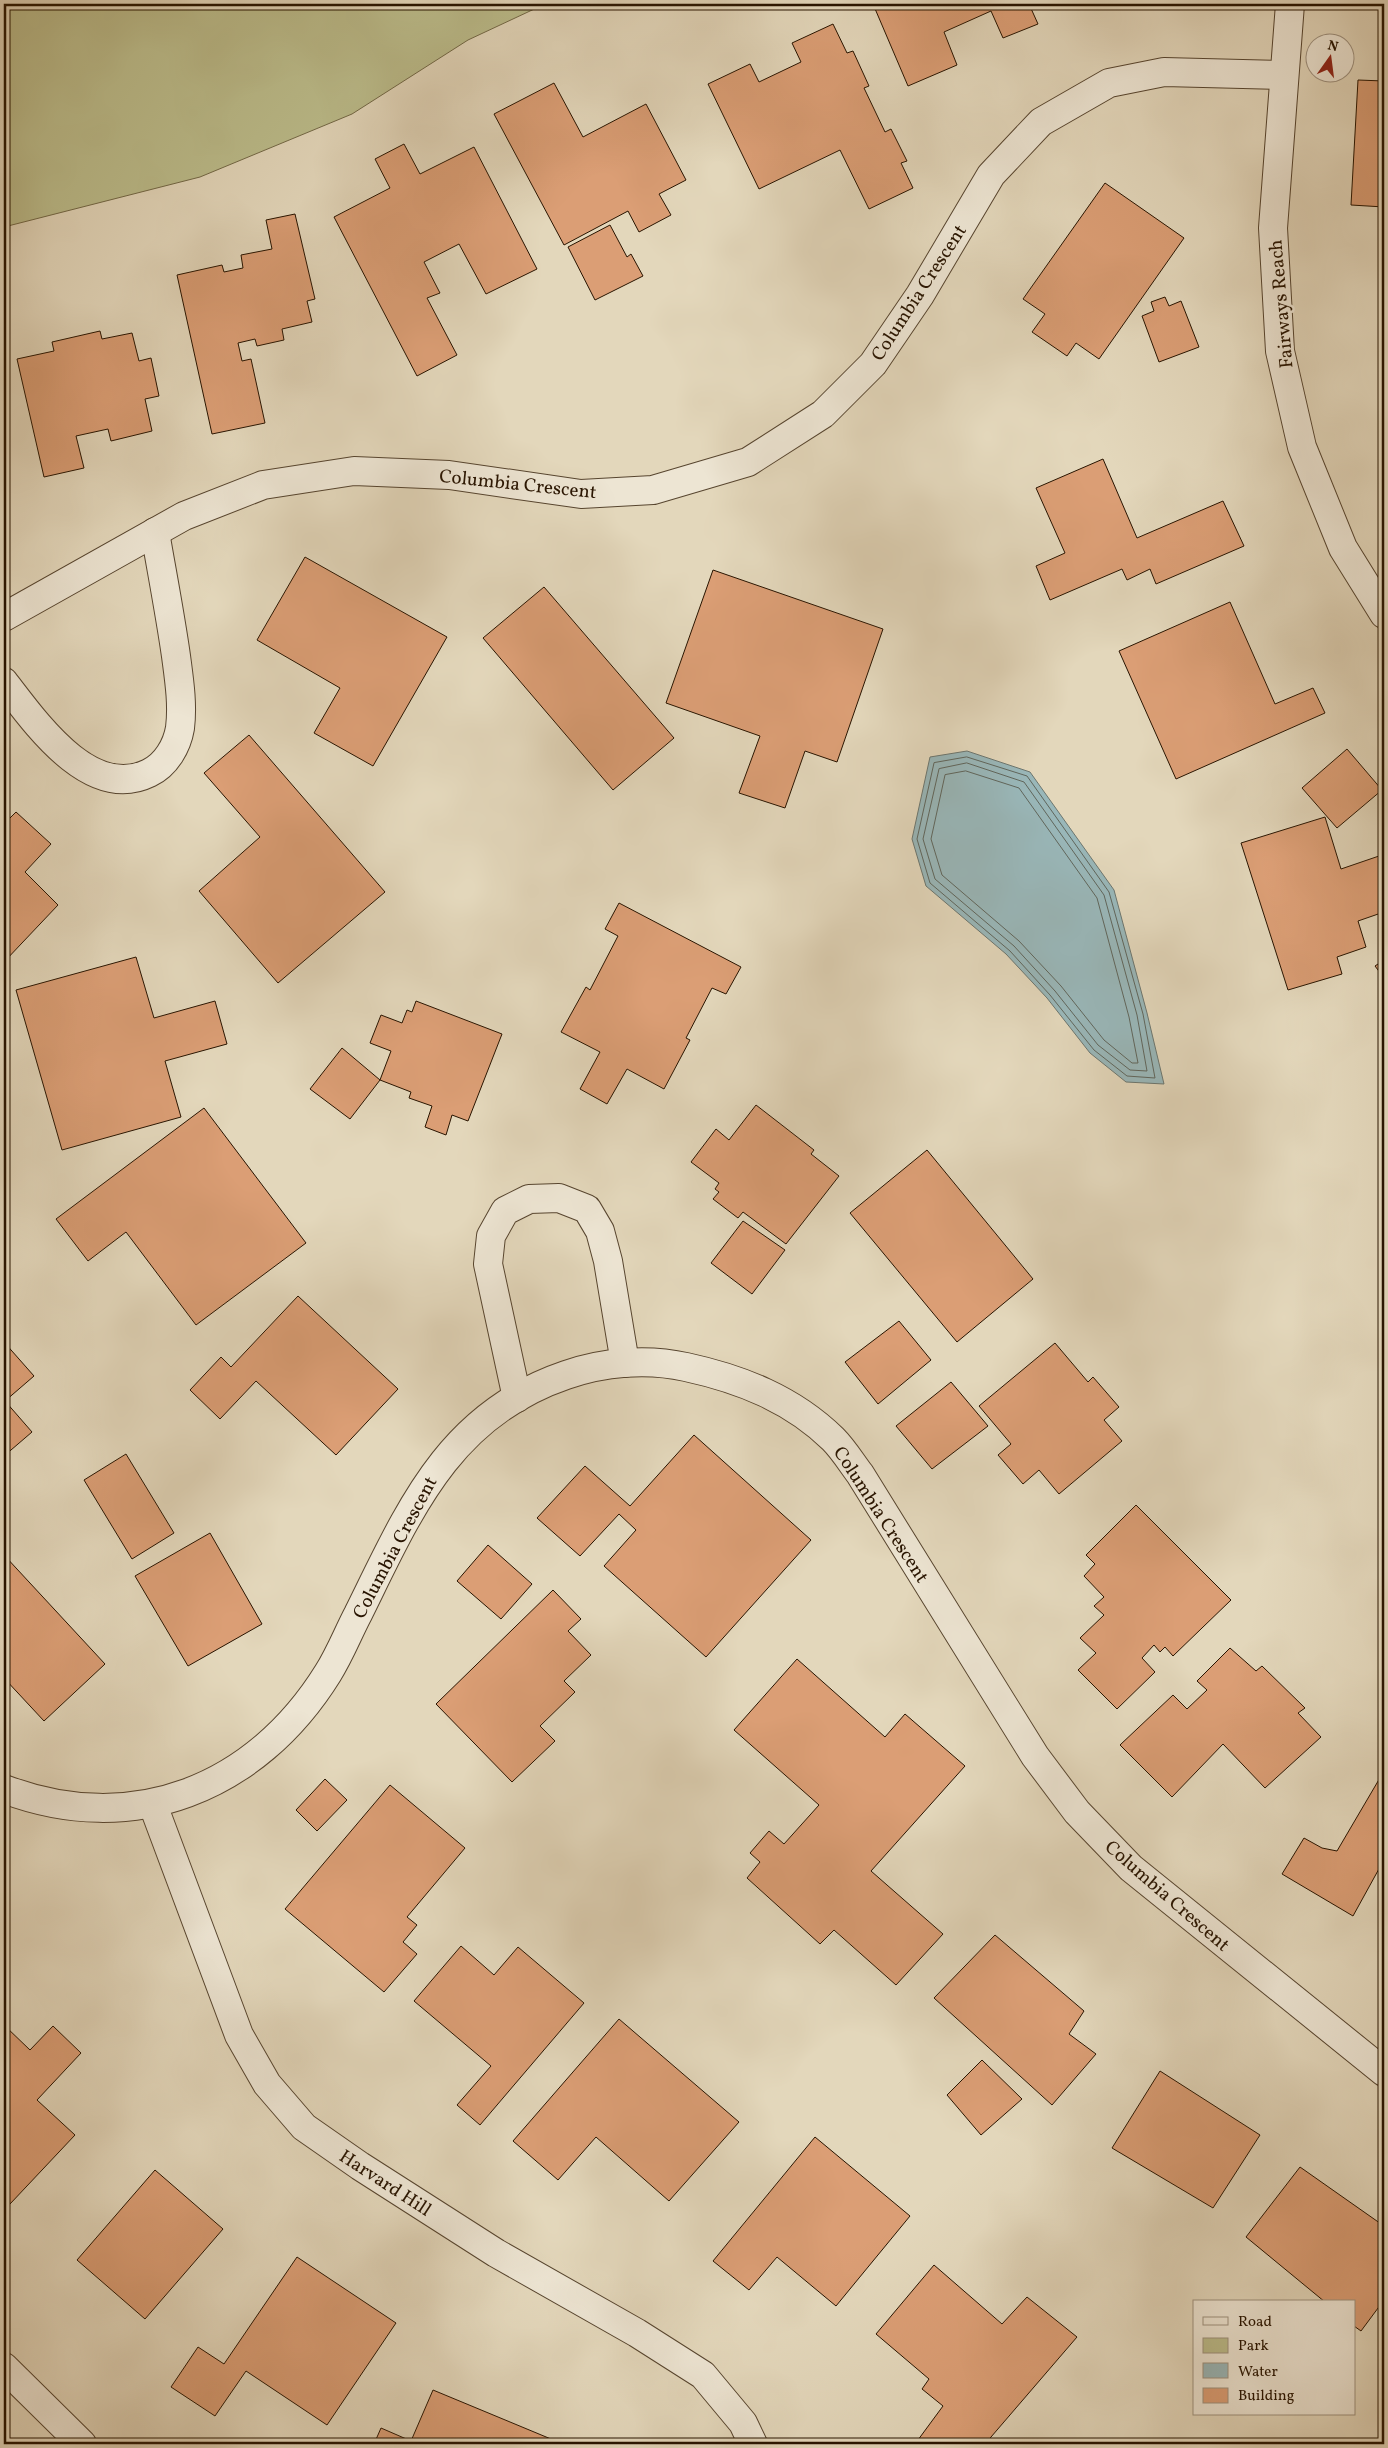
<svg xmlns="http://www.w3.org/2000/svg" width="1388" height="2448" viewBox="0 0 1388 2448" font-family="Vollkorn,serif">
<rect width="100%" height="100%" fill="#e3d7bb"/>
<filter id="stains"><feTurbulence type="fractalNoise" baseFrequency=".004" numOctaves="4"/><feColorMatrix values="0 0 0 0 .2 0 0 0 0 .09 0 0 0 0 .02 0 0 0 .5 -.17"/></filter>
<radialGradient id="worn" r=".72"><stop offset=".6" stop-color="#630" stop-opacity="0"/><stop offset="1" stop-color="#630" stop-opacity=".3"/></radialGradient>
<polygon fill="#bbbc8b" stroke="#726846" points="4,4 545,4 468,40 352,114 200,177 4,227"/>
<polygon fill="#99b7b9" stroke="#6c766f" points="967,751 1030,772 1114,890 1147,1013 1164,1084 1126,1082 1090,1053 1047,998 1006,954 926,886 912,839 930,757"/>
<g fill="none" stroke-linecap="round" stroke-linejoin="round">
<g stroke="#60665c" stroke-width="1">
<polygon points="967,757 1027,776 1109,892 1143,1014 1155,1078 1127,1076 1094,1050 1050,995 1010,951 930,883 917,839 934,763"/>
<polygon points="967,763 1024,782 1104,895 1137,1015 1147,1071 1130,1070 1098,1045 1055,991 1014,946 935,879 923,839 939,769"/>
<polygon points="966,771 1019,788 1097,898 1129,1017 1138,1063 1132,1063 1104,1040 1061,986 1019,941 942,875 931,839 945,775"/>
</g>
</g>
<g fill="#db9e75" stroke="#281400">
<polygon points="873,4 1029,4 1038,24 1003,38 991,11 944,32 957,65 908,86"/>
<polygon points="833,24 847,53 853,51 869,86 864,88 885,132 891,129 907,161 901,163 913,188 869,209 840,150 759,189 708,84 750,64 759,82 801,62 792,43"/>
<polygon points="1358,80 1384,81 1384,207 1351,205"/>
<polygon points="554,83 583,137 646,104 686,180 659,194 671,215 639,232 628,211 564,245 494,114"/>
<polygon points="404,144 420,174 474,147 537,269 486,294 459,244 424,262 440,293 427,298 457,355 417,376 334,217 390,188 375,159"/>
<polygon points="1105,183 1184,238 1099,359 1076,343 1067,356 1032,332 1045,314 1023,299"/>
<polygon points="295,214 315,299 307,301 312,322 282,329 284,340 257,346 255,339 238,343 242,361 251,359 265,423 212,434 177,275 222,265 224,272 243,268 241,255 272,249 266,220"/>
<polygon points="610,225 627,257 631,254 643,276 595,300 568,247"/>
<polygon points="1165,297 1169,306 1181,301 1199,347 1159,362 1142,316 1154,311 1151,302"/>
<polygon points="100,331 102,339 132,333 139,361 151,358 159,396 145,399 152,431 111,441 108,429 76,436 84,468 44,477 17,359 54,351 52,342"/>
<polygon points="1103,459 1137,538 1223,501 1244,546 1156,584 1150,569 1127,580 1122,569 1050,600 1036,566 1065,553 1036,488"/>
<polygon points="305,557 447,637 373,766 314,733 340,688 257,640"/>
<polygon points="713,570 883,629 837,762 805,751 785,808 739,793 760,736 666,703"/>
<polygon points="544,587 674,738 613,790 483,638"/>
<polygon points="1230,602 1275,704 1313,688 1325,713 1176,779 1119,651"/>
<polygon points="249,735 385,892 278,983 199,891 260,837 204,773"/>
<polygon points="1347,749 1382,790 1337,828 1302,788"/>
<polygon points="16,812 51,844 25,872 58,905 4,962 4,824"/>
<polygon points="1325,817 1341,869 1379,856 1384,872 1384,912 1358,921 1366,947 1337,957 1342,974 1288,990 1241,843"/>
<polygon points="619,903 741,967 726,994 712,988 686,1038 690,1040 664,1089 627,1069 607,1104 580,1089 600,1052 561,1032 586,987 590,990 618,936 605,929"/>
<polygon points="136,957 154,1018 215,1001 227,1044 165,1061 181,1117 62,1150 16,990"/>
<polygon points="1384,960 1384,978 1375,966"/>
<polygon points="416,1001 502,1034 468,1121 452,1115 446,1135 425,1127 432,1106 409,1098 411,1092 380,1080 391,1051 370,1043 381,1015 402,1023 407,1010 412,1012"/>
<polygon points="342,1048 380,1080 350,1119 310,1089"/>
<polygon points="756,1105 814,1150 811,1154 839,1176 786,1244 743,1212 738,1218 713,1199 719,1192 715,1189 719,1183 691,1162 716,1129 729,1140"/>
<polygon points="204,1108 306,1243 196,1325 126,1232 88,1261 56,1219"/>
<polygon points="927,1150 1033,1279 957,1342 850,1213"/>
<polygon points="743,1221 785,1250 752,1294 711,1263"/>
<polygon points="298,1296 398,1389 336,1455 256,1381 220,1419 190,1390 221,1357 231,1367"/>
<polygon points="899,1321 931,1360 878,1404 845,1362"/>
<polygon points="4,1342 34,1376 5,1401 32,1432 4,1456"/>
<polygon points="1055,1343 1088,1382 1093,1377 1119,1407 1104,1420 1122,1441 1059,1494 1039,1470 1023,1484 998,1455 1011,1444 979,1406"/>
<polygon points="951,1382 988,1426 932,1469 896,1426"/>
<polygon points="694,1435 811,1540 706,1657 604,1566 636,1530 619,1514 580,1556 537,1518 585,1466 630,1506"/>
<polygon points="126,1454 174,1533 132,1559 84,1480"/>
<polygon points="1136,1505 1231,1600 1173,1656 1165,1647 1160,1652 1154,1645 1142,1658 1155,1672 1117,1709 1078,1670 1096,1653 1080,1638 1104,1615 1094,1606 1104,1597 1084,1576 1095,1564 1086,1555"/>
<polygon points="210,1533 262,1624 188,1666 135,1576"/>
<polygon points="488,1545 532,1584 501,1619 457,1581"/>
<polygon points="4,1555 105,1664 44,1721 4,1678"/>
<polygon points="553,1590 581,1619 568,1631 591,1655 564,1681 575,1692 540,1726 555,1741 512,1782 436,1704"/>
<polygon points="1230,1648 1256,1671 1262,1666 1305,1708 1298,1713 1321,1737 1265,1788 1223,1744 1172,1797 1120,1745 1173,1695 1187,1709 1207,1690 1197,1681"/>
<polygon points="797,1659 885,1737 905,1714 965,1766 871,1871 943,1934 896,1985 834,1930 820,1944 747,1878 760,1862 750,1853 769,1831 784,1844 819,1805 734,1730"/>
<polygon points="1384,1771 1384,1869 1380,1867 1353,1916 1282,1874 1304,1838 1322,1848 1337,1851"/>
<polygon points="325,1779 347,1800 317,1831 296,1810"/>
<polygon points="390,1785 465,1848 407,1917 417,1925 403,1942 417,1954 384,1992 285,1909"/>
<polygon points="995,1935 1084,2011 1069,2034 1096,2054 1052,2105 934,1998"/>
<polygon points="461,1946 494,1975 518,1947 584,2003 480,2125 457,2105 491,2066 414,2001"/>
<polygon points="619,2019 739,2122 669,2201 596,2137 558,2180 513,2141"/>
<polygon points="4,2025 30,2050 53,2026 81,2053 37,2100 75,2135 10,2204 4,2198"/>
<polygon points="982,2060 1022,2099 981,2135 947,2095"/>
<polygon points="1160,2071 1260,2135 1213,2208 1112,2148"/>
<polygon points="815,2137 910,2216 836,2306 777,2257 749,2290 713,2261"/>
<polygon points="1300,2167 1384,2226 1384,2300 1361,2331 1354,2326 1354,2302 1325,2302 1246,2237"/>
<polygon points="155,2170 223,2229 145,2319 77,2260"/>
<polygon points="297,2257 396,2323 327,2425 246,2371 215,2416 171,2387 198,2347 224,2364"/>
<polygon points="934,2265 1002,2324 1027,2297 1077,2337 985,2444 915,2444 943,2406 922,2389 929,2379 876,2334"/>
<polygon points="433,2390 563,2444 374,2444 381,2428 411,2441"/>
</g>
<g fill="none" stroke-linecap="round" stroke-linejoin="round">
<defs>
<g id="minor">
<polyline points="1290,4 1273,228 1280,351 1302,447 1343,548 1384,614"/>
<polyline points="4,617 184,516 263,485 354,471 449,475 581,494 653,490 748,462 823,414 873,364 920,295 991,175 1041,122 1109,83 1164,72 1283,75"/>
<path d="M4,682C35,722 90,802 149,773C166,765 177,746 180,728C183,704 179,679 176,656C170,614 162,573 155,532"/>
<polyline points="517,1398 488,1264 491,1236 505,1211 529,1199 559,1198 587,1209 600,1231 608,1261 625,1363"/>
<path d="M4,1789C133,1838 256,1789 328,1673C340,1654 348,1633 358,1614C409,1511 448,1415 566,1375C603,1362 647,1358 686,1367C741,1379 792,1399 833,1439C843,1449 851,1462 860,1474L1035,1756L1077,1812L1131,1868L1384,2072"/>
<polyline points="153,1805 239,2035 267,2084 304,2127 360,2166 496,2253 637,2333 703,2375 743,2423 753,2444"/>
</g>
<polyline id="tertiary" points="4,2367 82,2444"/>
</defs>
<use href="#minor" stroke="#57452f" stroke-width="30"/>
<use href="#tertiary" stroke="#57452f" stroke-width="30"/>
<use href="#minor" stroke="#ede5d3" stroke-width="28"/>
<use href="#tertiary" stroke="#ede5d3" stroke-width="28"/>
</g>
<g text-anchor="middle" stroke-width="5" stroke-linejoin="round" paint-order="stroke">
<g font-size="19" fill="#281400" stroke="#ede5d3">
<text transform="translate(918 292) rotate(-57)" y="7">Columbia Crescent</text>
<text transform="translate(1280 304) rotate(-95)" y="7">Fairways Reach</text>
<text transform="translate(518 483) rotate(6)" y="7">Columbia Crescent</text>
<text transform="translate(882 1514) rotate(57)" y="7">Columbia Crescent</text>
<text transform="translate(394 1547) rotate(-62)" y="7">Columbia Crescent</text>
<text transform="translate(1168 1895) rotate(41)" y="7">Columbia Crescent</text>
<text transform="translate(386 2182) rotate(33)" y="7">Harvard Hill</text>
</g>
</g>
<rect width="1388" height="2448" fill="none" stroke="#e3d7bb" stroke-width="20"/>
<rect x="5" y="5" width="1378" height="2438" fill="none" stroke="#281400" stroke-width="2.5"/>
<rect x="10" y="10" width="1368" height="2428" fill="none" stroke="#281400"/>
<rect x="1193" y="2300" width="162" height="115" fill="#ede5d3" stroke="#9e917f"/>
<rect x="1203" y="2317" width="25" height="8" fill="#ede5d3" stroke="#9e917f"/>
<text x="1238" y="2326" font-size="15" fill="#281400">Road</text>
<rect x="1203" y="2338" width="25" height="15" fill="#bbbc8b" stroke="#9e917f"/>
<text x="1238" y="2350" font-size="15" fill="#281400">Park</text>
<rect x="1203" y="2363" width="25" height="15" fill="#99b7b9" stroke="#9e917f"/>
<text x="1238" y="2376" font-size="15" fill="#281400">Water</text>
<rect x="1203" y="2388" width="25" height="15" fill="#db9e75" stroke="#9e917f"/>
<text x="1238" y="2400" font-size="15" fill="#281400">Building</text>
<g transform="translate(1330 58) rotate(14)"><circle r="24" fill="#ede5d3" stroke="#9e917f"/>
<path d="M0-4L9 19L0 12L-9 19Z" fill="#8f2418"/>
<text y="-8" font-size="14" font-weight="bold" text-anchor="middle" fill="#281400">N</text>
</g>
<rect width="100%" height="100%" filter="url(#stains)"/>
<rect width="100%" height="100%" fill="url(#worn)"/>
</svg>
